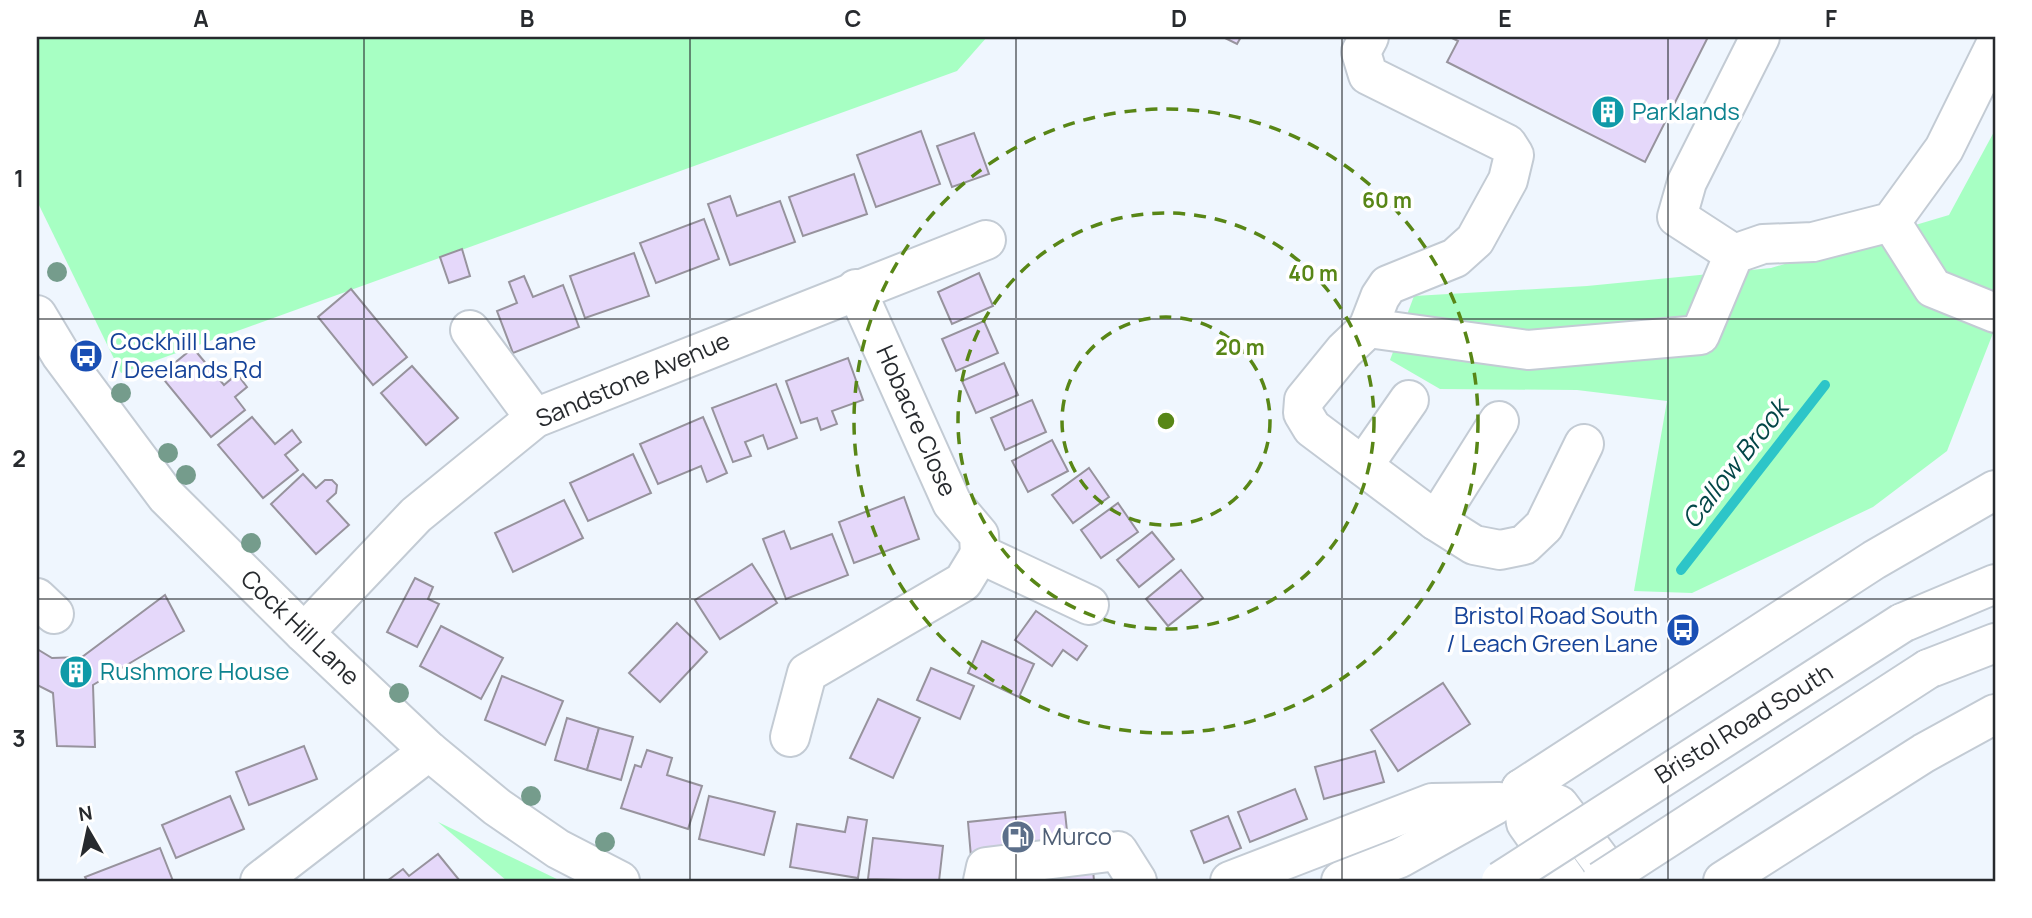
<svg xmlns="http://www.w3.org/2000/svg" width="2032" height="918" viewBox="0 0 2032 918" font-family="Manrope,sans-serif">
<rect width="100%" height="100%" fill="#eff6fe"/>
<g fill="#a7ffc3">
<polygon points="37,37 987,37 957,71 121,373 37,201"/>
<polygon points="1995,130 1995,328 1947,451 1873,507 1692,593 1634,591 1667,401 1577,390 1440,389 1390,360 1414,296 1587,286 1771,268 1949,215"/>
<polygon points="438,822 561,881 507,881"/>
</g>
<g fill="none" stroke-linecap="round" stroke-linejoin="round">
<polyline stroke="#2dc5c8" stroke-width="10" points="1681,570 1825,385"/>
</g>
<g fill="#e5d8fa" stroke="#97939d" stroke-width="2">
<polygon points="1223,37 1241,37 1237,44"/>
<polygon points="1450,37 1708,37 1645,162 1447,62 1458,41"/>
<polygon points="921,131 940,184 876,207 857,155"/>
<polygon points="974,133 989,174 952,187 937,146"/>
<polygon points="854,174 867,214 803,236 789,197"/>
<polygon points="730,196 737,216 780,201 795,242 730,265 708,204"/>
<polygon points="704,219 719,259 656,283 640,243"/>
<polygon points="462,249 470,276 449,283 440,257"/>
<polygon points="634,253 649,296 585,318 570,276"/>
<polygon points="979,273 993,306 952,324 938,292"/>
<polygon points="524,276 533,297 563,285 579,327 513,353 497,311 517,303 509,282"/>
<polygon points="351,289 407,357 373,385 318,317"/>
<polygon points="984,321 998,353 956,371 942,339"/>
<polygon points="193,348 224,385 237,374 247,387 235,397 245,410 211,437 160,375"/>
<polygon points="848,358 863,400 832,411 837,424 821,430 817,418 801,423 786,381"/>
<polygon points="1004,363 1018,395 976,413 962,381"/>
<polygon points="412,366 458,418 426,445 381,393"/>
<polygon points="776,384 797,438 768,449 763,435 745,442 751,456 733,462 712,408"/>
<polygon points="1032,400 1046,432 1005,450 991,418"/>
<polygon points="252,417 275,444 292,430 301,442 285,455 298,470 263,498 218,445"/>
<polygon points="703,417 727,473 707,482 701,466 658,484 640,444"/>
<polygon points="1052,440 1068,471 1028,492 1012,461"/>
<polygon points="633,454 651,493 588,521 570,483"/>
<polygon points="1089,468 1109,497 1073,523 1052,495"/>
<polygon points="303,474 316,488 325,480 332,480 337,485 336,493 327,501 349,525 316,554 271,504"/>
<polygon points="904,497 919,539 854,563 839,522"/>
<polygon points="564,500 583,538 513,572 495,533"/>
<polygon points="1118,503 1138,532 1101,558 1081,530"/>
<polygon points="784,531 791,549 832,534 848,575 786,599 763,539"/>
<polygon points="1152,532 1174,559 1139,587 1117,560"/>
<polygon points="752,564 777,603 720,639 695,600"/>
<polygon points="1181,570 1203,598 1168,626 1146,599"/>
<polygon points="415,578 433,587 428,599 439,604 417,647 387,632"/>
<polygon points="165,595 184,631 93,685 95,747 57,746 53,693 37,685 37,649 52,658 82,657"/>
<polygon points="1036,611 1087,646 1077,660 1063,650 1052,666 1015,640"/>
<polygon points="677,623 707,652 660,702 629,673"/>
<polygon points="441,626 503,658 481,699 420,666"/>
<polygon points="982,641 1034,664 1019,697 968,673"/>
<polygon points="931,668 974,686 960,719 917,700"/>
<polygon points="502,676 563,701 545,745 485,720"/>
<polygon points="1443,683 1470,724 1398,771 1371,730"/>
<polygon points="878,699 920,718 893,778 850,758"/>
<polygon points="567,718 599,728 587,770 555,760"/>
<polygon points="599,728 633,737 621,780 587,770"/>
<polygon points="304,746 317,779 249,805 236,772"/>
<polygon points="647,750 672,758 667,775 702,786 688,829 621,808 635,765 641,767"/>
<polygon points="1375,751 1384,782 1324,799 1315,767"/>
<polygon points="1295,789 1307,819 1250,842 1238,812"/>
<polygon points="230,796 244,829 176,858 162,825"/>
<polygon points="709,796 775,812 764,855 699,839"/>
<polygon points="1065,812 1070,860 1092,858 1094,881 1001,881 971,857 968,822"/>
<polygon points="1228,816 1241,848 1204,863 1191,831"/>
<polygon points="848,817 867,820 858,878 790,867 797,824 845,832"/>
<polygon points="873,838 943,846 939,881 868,879"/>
<polygon points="160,848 173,881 87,881 85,877"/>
<polygon points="438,854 460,881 387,881 403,869 409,876"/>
</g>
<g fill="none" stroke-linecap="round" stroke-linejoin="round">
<defs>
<g id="minor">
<polyline points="1369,37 1361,52 1368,75 1507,144 1514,155 1508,180 1475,240 1455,258 1388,285 1380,297 1368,328 1344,351 1304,400 1303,413 1312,428 1436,521 1474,545 1500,550 1524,545 1544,526 1584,444"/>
<polyline points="1891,222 1933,288 1995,313"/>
<polyline points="1734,254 1677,217 1687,182 1760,37"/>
<polyline points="856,289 952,503 979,535 980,554 1089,605"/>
<polyline points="37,315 61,355 166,496 304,633 429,751 497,807 558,849 620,881"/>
<polyline points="1368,328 1528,350 1700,335 1734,254 1763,244 1813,242 1891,222 1944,149 1995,46"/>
<polyline points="470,330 535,418"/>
<polyline points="1363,466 1409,400"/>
<polyline points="1436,521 1499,421"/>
<polyline points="37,598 54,614"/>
<polyline points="304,633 416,515 535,418 986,240"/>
<polyline points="790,737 807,673 963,582 980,554"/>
<polyline points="1521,789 1559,805 1616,881"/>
<polyline points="1521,789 1526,823 1567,881"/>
<polyline points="260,881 429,751"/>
<polyline points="983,881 986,867 1118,851 1137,881"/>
<polyline points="1230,881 1432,803 1499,802"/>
<polyline points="1341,881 1400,858 1495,805"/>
</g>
<g id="highway">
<polyline points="1902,623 1995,584"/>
<polyline points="1928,669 1995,643"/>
<polyline points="1521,789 1874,560 1995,490"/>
<polyline points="1723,881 1924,753 1995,714"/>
</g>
</defs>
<use href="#minor" stroke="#c3cbd4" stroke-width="42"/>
<use href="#highway" stroke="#c3cbd4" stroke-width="42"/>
<use href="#minor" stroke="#fff" stroke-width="38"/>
<use href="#highway" stroke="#fff" stroke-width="38"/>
<defs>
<g id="highway-bridge">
<polyline points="1501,881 1902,623"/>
<polyline points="1601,881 1928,669"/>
</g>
</defs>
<use href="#highway-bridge" stroke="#c3cbd4" stroke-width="42" stroke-linecap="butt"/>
<use href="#highway-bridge" stroke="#fff" stroke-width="38"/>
</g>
<g fill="#759c8c">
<circle cx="57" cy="272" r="10"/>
<circle cx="121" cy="393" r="10"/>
<circle cx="168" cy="453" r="10"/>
<circle cx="186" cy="475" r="10"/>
<circle cx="251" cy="543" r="10"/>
<circle cx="399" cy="693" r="10"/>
<circle cx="531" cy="796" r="10"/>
<circle cx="605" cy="842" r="10"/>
</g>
<path fill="none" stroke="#272a2e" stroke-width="2" stroke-opacity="0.55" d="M364,37V881M690,37V881M1016,37V881M1342,37V881M1668,37V881M37,319H1995M37,599H1995"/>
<g fill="none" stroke="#588616" stroke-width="3.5" stroke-dasharray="12 9">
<circle cx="1166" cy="421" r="104"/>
<circle cx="1166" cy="421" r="208"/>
<circle cx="1166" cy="421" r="312"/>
</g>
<defs>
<symbol id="building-disc" viewBox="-11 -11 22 22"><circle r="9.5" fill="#0f9aa8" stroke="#fff"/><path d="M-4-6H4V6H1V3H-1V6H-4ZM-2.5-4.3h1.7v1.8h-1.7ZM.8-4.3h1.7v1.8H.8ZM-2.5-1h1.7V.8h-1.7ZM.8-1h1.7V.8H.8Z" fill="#fff"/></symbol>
<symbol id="bus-disc" viewBox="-11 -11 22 22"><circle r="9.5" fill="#1a4fb4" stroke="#fff"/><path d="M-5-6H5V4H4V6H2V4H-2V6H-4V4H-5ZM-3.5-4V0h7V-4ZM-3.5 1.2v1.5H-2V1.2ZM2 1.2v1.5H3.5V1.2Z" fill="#fff"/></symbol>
<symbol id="fuel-disc" viewBox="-11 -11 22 22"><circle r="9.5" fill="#5c6f8a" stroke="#fff"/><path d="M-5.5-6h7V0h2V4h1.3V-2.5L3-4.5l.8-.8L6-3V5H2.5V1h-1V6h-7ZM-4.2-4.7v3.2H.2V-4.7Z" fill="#fff"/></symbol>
</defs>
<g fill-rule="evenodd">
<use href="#building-disc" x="1589" y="93" width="38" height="38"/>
<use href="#bus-disc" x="67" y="337" width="38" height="38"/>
<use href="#bus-disc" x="1664" y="611" width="38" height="38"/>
<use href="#building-disc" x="57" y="653" width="38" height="38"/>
<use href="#fuel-disc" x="999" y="818" width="38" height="38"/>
</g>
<g text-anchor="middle" stroke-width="7" stroke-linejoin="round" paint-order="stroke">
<g font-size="24" fill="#0d838f" stroke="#fff" text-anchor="start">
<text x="1632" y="120">Parklands</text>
<text x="100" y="680">Rushmore House</text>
</g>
<g font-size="24" fill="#164399" stroke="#fff" text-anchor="start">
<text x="110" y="350">Cockhill Lane<tspan x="110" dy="28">/ Deelands Rd</tspan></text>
<text x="1658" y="624" text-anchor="end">Bristol Road South<tspan x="1658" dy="28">/ Leach Green Lane</tspan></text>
</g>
<g font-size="24" fill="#272a2e" stroke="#fff">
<text transform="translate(633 380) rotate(-23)" y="8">Sandstone Avenue</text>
<text transform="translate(916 421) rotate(66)" y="8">Hobacre Close</text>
<text transform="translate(300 628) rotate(44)" y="8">Cock Hill Lane</text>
<text transform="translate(1744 724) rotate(-32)" y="8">Bristol Road South</text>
</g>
<g font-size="24" fill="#4e5e75" stroke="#fff" text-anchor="start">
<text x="1042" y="845">Murco</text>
</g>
<g font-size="26" font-style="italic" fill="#044748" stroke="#fff">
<text transform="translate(1735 464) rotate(-52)" y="9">Callow Brook</text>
</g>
</g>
<circle cx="1166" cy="421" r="10" fill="#588616" stroke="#fff" stroke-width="3.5"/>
<g font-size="21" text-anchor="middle" font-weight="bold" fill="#588616" stroke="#fff" stroke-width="7" stroke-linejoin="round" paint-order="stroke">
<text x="1387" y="208">60 m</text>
<text x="1313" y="281">40 m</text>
<text x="1240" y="355">20 m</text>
</g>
<rect width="2032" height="918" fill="none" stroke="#ffffff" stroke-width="77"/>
<g transform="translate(88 830) rotate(351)" stroke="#ffffff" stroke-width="5" paint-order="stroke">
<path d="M0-5L12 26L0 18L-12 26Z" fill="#272a2e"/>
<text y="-10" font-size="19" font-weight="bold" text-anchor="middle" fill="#272a2e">N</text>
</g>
<rect x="38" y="38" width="1956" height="842" fill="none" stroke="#272a2e" stroke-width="2.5"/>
<g font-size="23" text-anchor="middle" font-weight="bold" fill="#272a2e">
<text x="201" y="27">A</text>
<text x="527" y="27">B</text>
<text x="853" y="27">C</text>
<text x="1179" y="27">D</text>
<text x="1505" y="27">E</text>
<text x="1831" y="27">F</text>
<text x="19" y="187">1</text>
<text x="19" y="467">2</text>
<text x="19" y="747">3</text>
</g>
</svg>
